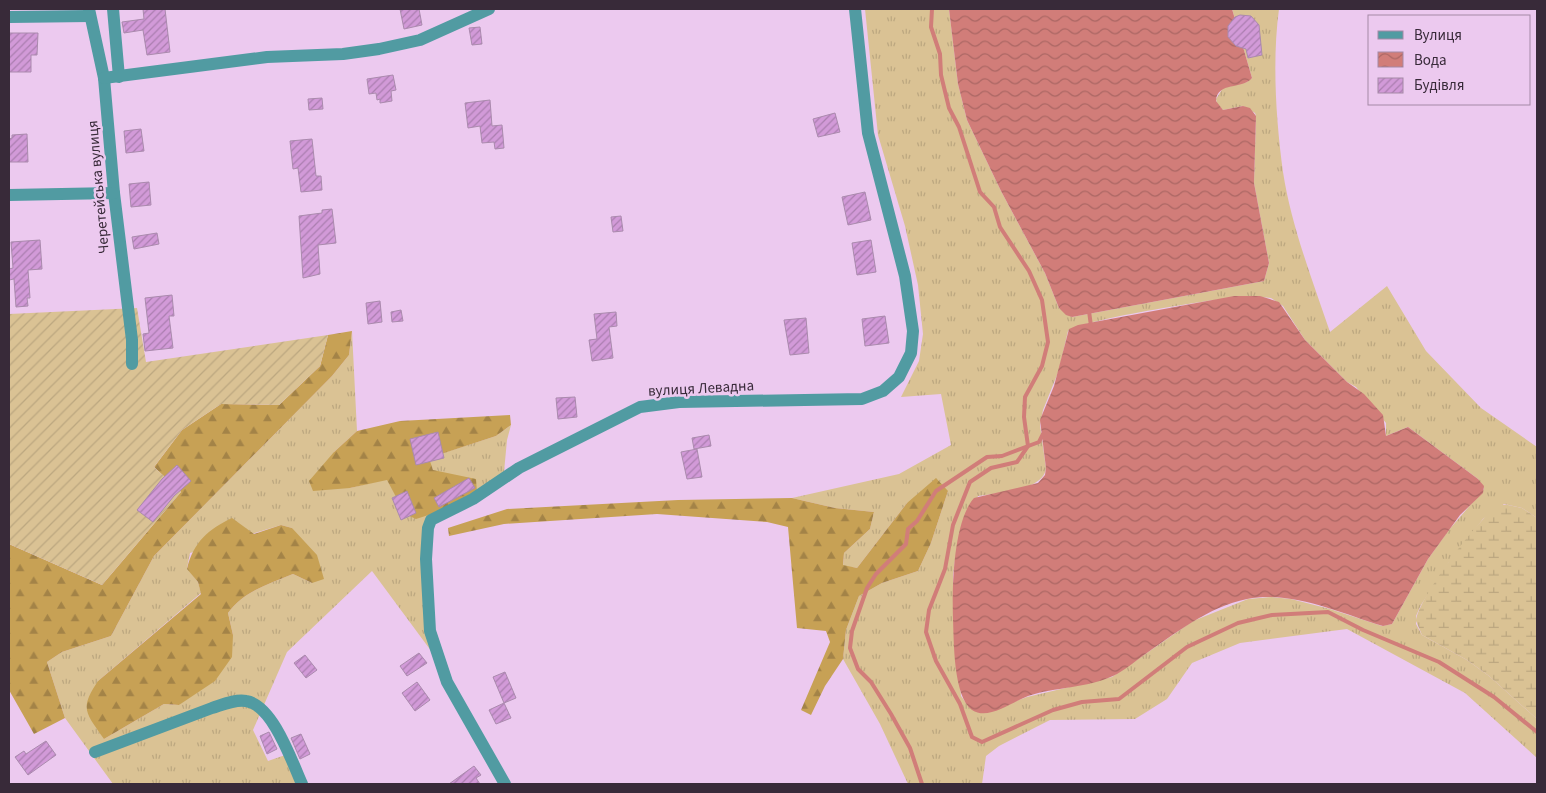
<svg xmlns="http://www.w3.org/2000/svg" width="1546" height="793" viewBox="0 0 1546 793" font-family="'Source Sans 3',sans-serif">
<defs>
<pattern id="grass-tufts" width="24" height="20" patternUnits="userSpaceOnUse" patternTransform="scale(1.25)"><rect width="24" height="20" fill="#dac294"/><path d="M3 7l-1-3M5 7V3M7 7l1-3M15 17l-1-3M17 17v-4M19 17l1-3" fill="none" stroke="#bca780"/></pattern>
<pattern id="forest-firs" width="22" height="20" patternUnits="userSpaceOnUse" patternTransform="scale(1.25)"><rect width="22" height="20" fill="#c7a155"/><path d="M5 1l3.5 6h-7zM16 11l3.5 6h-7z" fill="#a38347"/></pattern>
<pattern id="wetland-marsh" width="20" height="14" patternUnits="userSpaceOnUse" patternTransform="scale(1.25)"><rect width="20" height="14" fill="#dac294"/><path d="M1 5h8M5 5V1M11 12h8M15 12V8" fill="none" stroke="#bca780"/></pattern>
<pattern id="garden-furrows" width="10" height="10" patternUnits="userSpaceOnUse" patternTransform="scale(1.25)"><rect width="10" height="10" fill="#dac294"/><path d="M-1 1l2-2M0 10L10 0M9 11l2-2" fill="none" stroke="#bca780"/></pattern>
<pattern id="water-waves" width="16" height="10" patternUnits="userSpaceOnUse" patternTransform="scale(1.25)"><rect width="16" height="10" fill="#d17d79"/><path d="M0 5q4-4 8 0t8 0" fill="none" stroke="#ab6764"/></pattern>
<pattern id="building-hatch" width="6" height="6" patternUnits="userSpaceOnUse" patternTransform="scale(1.25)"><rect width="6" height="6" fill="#d29ad8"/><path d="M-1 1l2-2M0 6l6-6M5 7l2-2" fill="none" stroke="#ab7eb0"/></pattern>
</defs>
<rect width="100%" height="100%" fill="#ecc9ef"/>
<g fill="url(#grass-tufts)" fill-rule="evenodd">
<path d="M865,9H949L958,84L967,120L1001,191L1045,273L1059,308L1072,317L1264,281L1269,263L1254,183L1256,116L1255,113L1243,106L1223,110L1217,104L1216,99L1223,88L1247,82L1252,78L1232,9H1279C1272,61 1276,120 1283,172C1291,225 1313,282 1330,332L1387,286L1426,351L1481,408L1537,447V518L1522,508L1504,504L1483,519L1449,562L1421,605L1416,616V624L1422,635L1467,660L1489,676L1537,719V758L1465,693L1347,629L1240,643L1192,663L1167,699L1135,719L1050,720L999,746L986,756L982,784H908L880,724L843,659L846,630L859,596L882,583L918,571L931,543L948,491L907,503L857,568L843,566L844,553L870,529L874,512L835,508L792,498L899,474L951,445L941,394L901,397L919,361L923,334L918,285L905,226L878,135ZM1252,296L1271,298L1283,306L1305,340L1347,382L1356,387L1386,423V436L1408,427L1478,479L1484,489L1448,531L1428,559L1392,624L1382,626L1330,609L1291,599L1271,597L1248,599L1193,621L1112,677L1027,697L984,713L969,707L961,696L953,599V575L955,560L978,496C996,493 1044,491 1046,468L1040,425L1043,410L1059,370L1068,331C1079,320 1229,296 1252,296Z"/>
<path d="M352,331L357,431L334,452L350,488L387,479L405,514L433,470L428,458L496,436L511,425L507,440L504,472L432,525L424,579L443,667L372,571L287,652L253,730L268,761L294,752L308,784H113L65,718L47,662L62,652L111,636L154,556L332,376L349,355ZM281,525L292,528L312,583L293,574C269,584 244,591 228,613L233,635L179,705L164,704L104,739L98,681L201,593L198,582L187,568L190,553Z"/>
</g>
<g fill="url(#forest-firs)">
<polygon points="352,331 349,355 332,376 154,556 111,636 62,652 47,662 65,718 34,734 9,690 9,544 102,585 181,492 154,467 182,430 221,404 279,405 320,366 328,335"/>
<polygon points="510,415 511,425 496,436 429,458 433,470 476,479 477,492 460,505 416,519 405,514 387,480 350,488 313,491 309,481 334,452 357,431 400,421"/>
<polygon points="936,478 948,491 931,543 918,571 882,583 859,596 846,630 843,659 825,686 811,715 801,710 830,642 826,631 797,628 788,527 767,522 657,514 504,524 449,536 448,528 507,509 678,500 792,498 835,508 874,512 870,529 844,553 843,565 857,568 907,503"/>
<path d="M232,518L254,534L281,525L292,528L317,555L324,579L312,583L293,574C269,584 244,591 228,613L233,635L232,657L215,681L179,705L164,704L104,739C86,713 79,709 98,681L201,594L198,582L187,569C193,542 209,529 232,518Z"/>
</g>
<path fill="url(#wetland-marsh)" d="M1508,505L1522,508L1537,518V719L1489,676L1467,660L1422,635L1416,621C1418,599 1475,523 1494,509C1498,506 1503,504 1508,505Z"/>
<polygon fill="url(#garden-furrows)" points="137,308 146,362 328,335 320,366 279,405 221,404 182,430 154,467 181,492 102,585 9,544 9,314"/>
<g fill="url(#water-waves)">
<path d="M949,9H1232L1252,78C1243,90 1217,81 1216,101L1223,110L1243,106L1250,108L1256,116L1254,183L1269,263L1264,281L1072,317L1066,315L1059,308L1045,273L1001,191L967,120L958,84Z"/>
<path d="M1234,296H1260L1279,302L1305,340L1347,382L1364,394L1383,415L1386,436L1408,427L1478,479L1484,486L1483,493L1460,515L1428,559L1392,624L1383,626C1340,613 1292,590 1247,599C1208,607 1176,633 1144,655C1134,662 1124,671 1113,676C1087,688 1055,687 1028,696C1012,702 988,721 972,710C953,696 954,641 953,619C952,588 953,522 974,498L1038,483L1045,475L1046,468L1040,420L1054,386L1069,329L1078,325Z"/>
</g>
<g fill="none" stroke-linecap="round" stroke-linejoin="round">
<g stroke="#d17d79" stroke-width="4">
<polyline points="932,9 931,27 940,54 941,75 949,108 959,127 980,192 994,207 1000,227 1029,271 1042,300 1048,342 1042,366 1025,397 1024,417 1028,446 1017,462 991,468 970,482 953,525 945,569 929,610 926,632 936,661 960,704 972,737 982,742 1053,710 1082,702 1119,699 1187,647 1238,623 1272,615 1328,612 1363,630 1439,662 1494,697 1537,732"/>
<polyline points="1089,311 1091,326"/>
<polyline points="922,784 910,748 891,714 871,682 858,669 850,648 852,631 867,588 876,574 906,544 908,529 917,521 936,491 987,457 1002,456 1039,442 1043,434"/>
</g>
</g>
<g fill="url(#building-hatch)" stroke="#aa8aad">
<polygon points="143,9 165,9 170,52 147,55 143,30 124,33 122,22 144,19"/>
<polygon points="400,9 419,9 422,25 404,29"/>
<polygon points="1240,15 1251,16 1259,25 1262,55 1248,58 1246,49 1236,46 1228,37 1228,26 1235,17"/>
<polygon points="480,27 482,44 472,45 469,28"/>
<polygon points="9,33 38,33 37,55 31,55 31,72 9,72"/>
<polygon points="393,75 396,90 391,91 392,101 380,103 380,99 377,100 376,93 369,94 367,79"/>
<polygon points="322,98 323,109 309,110 308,99"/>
<polygon points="490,100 492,126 502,125 504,148 495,149 494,142 482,143 480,126 468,128 465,103"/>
<polygon points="835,113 840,132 818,137 813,119"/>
<polygon points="141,129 144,151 126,153 124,131"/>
<polygon points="27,134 28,162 9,162 9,139 12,138 12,135"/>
<polygon points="312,139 316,176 321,176 322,190 301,192 298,168 293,169 290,141"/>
<polygon points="149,182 151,205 131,207 129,184"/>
<polygon points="865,192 871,220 848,225 842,197"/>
<polygon points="332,209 336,243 318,245 320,274 303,278 299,216 322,213 322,210"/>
<polygon points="621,216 623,231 613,232 611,217"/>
<polygon points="157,233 159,244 134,249 132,237"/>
<polygon points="40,240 42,269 28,270 30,298 27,298 28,306 16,307 14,279 9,280 9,269 13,268 11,242"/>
<polygon points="871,240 876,272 857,275 852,243"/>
<polygon points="172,295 174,316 169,316 173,348 145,351 143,334 149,333 145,298"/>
<polygon points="380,301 382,322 368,324 366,303"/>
<polygon points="401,310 403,321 392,322 391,312"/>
<polygon points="616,312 617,326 609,327 613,358 592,361 589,340 597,339 594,314"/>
<polygon points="885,316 889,343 865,346 862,319"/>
<polygon points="806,318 809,353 790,355 784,320"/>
<polygon points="575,397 577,417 558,419 556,398"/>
<polygon points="438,432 444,458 416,465 410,439"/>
<polygon points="709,435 711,446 694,449 692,438"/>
<polygon points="697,449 702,477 687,479 681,452"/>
<polygon points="177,465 191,481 174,496 153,522 137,510 162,479"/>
<polygon points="469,478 475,488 439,507 434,498"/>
<polygon points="407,491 416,513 401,520 392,498"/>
<polygon points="419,653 427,663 407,676 400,666"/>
<polygon points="305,655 317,670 306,678 294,663"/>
<polygon points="505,672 516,698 504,703 493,677"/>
<polygon points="417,682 430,700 415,711 402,693"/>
<polygon points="504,703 511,718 496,724 489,710"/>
<polygon points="269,732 277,749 267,754 260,736"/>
<polygon points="301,734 310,754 300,759 291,738"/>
<polygon points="46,741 56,755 28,775 15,757 24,751 26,754"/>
<polygon points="474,766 481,775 476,778 480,784 449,784"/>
</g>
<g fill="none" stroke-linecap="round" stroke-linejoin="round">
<g stroke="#519ba2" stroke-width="12">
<polyline points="89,9 104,78 114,193 132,340 132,364"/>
<polyline points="113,9 119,77"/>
<polyline points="9,17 90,16"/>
<polyline points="104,78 267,57 343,54 379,49 420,40 489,9"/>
<polyline points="9,195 114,193"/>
<path d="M95,752L212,708C222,705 235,699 246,701C273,705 292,762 302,784"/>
<polyline points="505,784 447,682 430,631 426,559 428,528 431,520 473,499 519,468 640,407 679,402 862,399 883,391 899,377 911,353 913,331 905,276 868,133 855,9"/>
</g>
</g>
<g text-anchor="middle" stroke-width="5" stroke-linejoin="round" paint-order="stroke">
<g font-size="15" fill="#382a39" stroke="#ecc9ef">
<text transform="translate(98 187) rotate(-95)" y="5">Черетейська вулиця</text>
<text transform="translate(701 388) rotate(-3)" y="5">вулиця Левадна</text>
</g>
</g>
<rect width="1546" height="793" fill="none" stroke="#382a39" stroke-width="20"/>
<rect x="1368" y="15" width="162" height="90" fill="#ecc9ef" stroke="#a489a6"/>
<rect x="1378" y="31" width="25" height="8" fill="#519ba2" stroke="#a489a6"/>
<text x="1414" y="40" font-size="15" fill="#382a39">Вулиця</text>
<rect x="1378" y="52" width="25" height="15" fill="url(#water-waves)" stroke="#a489a6"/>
<text x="1414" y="65" font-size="15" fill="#382a39">Вода</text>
<rect x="1378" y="78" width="25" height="15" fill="url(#building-hatch)" stroke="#a489a6"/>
<text x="1414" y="90" font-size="15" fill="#382a39">Будівля</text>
</svg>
